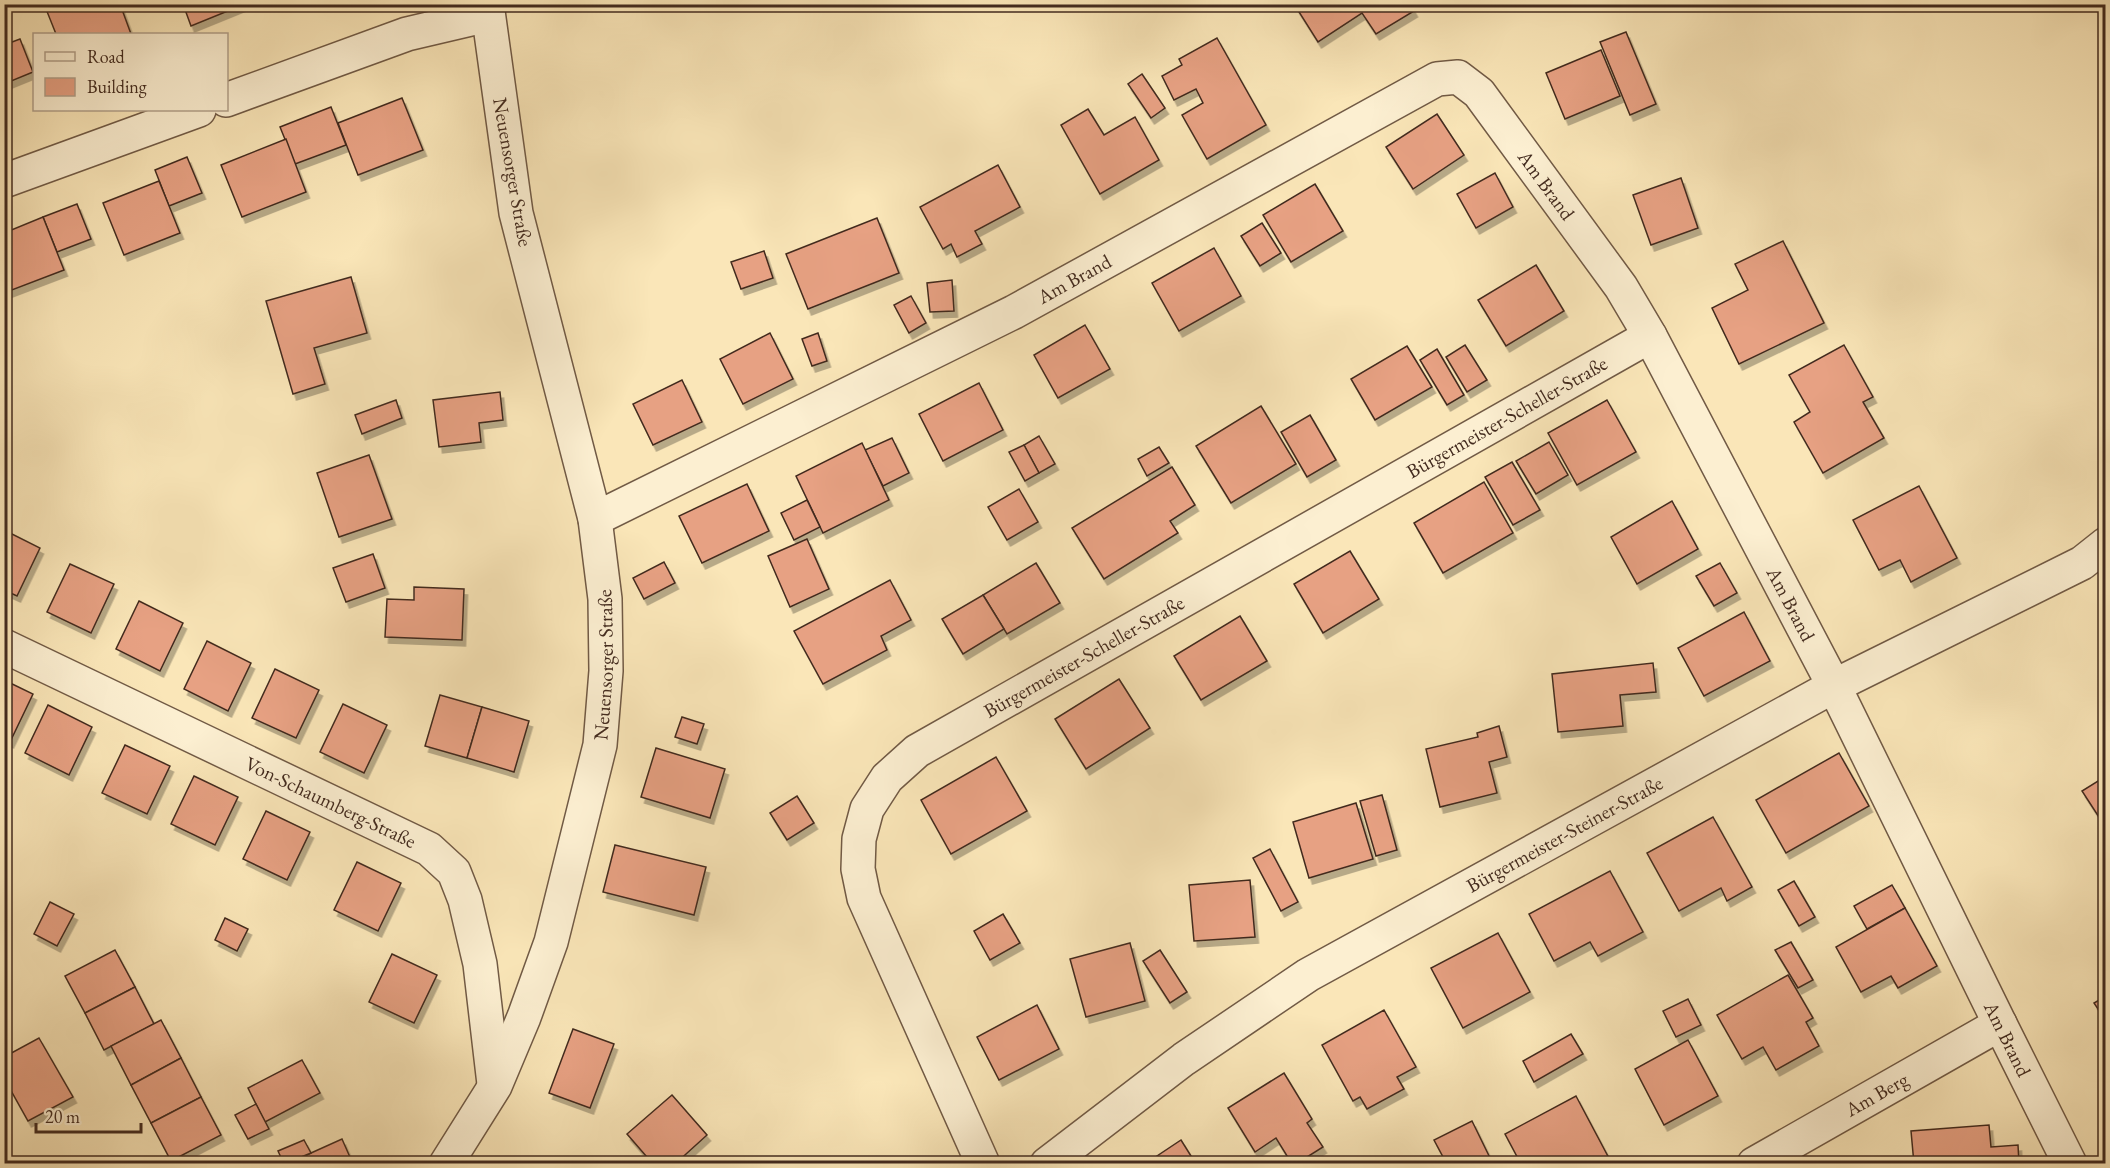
<svg xmlns="http://www.w3.org/2000/svg" width="2110" height="1168" viewBox="0 0 2110 1168" font-family="'EB Garamond',serif">
<defs>
<filter id="shadow"><feDropShadow dx="3.5" dy="6" stdDeviation="0" flood-color="#0004"/></filter>
</defs>
<rect width="100%" height="100%" fill="#fae6b8"/>
<filter id="stains"><feTurbulence type="fractalNoise" baseFrequency=".00333" numOctaves="4"/><feColorMatrix values="0 0 0 0 .2 0 0 0 0 .09 0 0 0 0 .02 0 0 0 .5 -.17"/></filter>
<radialGradient id="worn" r=".72"><stop offset=".6" stop-color="#630" stop-opacity="0"/><stop offset="1" stop-color="#630" stop-opacity=".3"/></radialGradient>
<g fill="#e7a183" stroke="#432b1f" stroke-width="1.5" filter="url(#shadow)">
<polygon points="57,4 120,4 131,34 56,34 46,9"/>
<polygon points="183,4 245,4 191,26"/>
<polygon points="1294,4 1410,4 1414,11 1376,34 1362,13 1318,42"/>
<polygon points="1626,32 1656,104 1630,115 1600,42"/>
<polygon points="1217,38 1266,125 1207,159 1182,115 1203,103 1196,89 1174,100 1162,76 1182,65 1179,59"/>
<polygon points="20,39 33,72 4,84 4,45"/>
<polygon points="1601,50 1620,96 1565,119 1546,73"/>
<polygon points="1142,74 1165,108 1151,118 1128,84"/>
<polygon points="402,98 423,150 358,175 338,123"/>
<polygon points="331,107 346,145 295,164 280,127"/>
<polygon points="1088,109 1104,135 1135,117 1159,160 1100,194 1061,125"/>
<polygon points="1437,114 1464,155 1413,189 1386,147"/>
<polygon points="286,139 306,192 242,217 221,165"/>
<polygon points="187,157 202,193 169,206 155,170"/>
<polygon points="998,165 1020,207 975,231 982,244 957,257 951,244 943,249 920,207"/>
<polygon points="1495,173 1513,207 1476,228 1457,194"/>
<polygon points="1681,178 1698,228 1651,245 1633,195"/>
<polygon points="159,181 180,233 124,255 103,203"/>
<polygon points="1315,184 1343,231 1291,262 1263,215"/>
<polygon points="77,204 91,239 57,252 43,217"/>
<polygon points="43,217 64,270 4,293 4,233"/>
<polygon points="877,218 899,273 808,309 786,254"/>
<polygon points="1262,223 1281,253 1260,266 1241,236"/>
<polygon points="1783,241 1824,323 1739,364 1712,308 1748,290 1735,264"/>
<polygon points="1214,248 1241,296 1179,331 1152,283"/>
<polygon points="764,251 773,278 741,289 731,262"/>
<polygon points="1536,265 1564,311 1506,346 1478,300"/>
<polygon points="351,277 367,333 314,348 325,384 293,394 266,301"/>
<polygon points="952,280 954,311 930,312 927,283"/>
<polygon points="911,296 926,323 909,333 894,305"/>
<polygon points="1085,325 1110,369 1058,398 1034,355"/>
<polygon points="770,333 793,379 743,404 720,359"/>
<polygon points="818,333 827,361 812,366 802,339"/>
<polygon points="1465,345 1487,380 1467,392 1446,357"/>
<polygon points="1844,345 1873,397 1863,402 1884,438 1823,473 1794,422 1810,412 1789,375"/>
<polygon points="1407,346 1432,387 1375,420 1351,379"/>
<polygon points="1437,349 1464,395 1447,405 1420,360"/>
<polygon points="682,380 702,422 653,445 633,404"/>
<polygon points="979,383 1003,430 943,461 919,414"/>
<polygon points="500,392 503,420 479,423 481,442 439,447 433,400"/>
<polygon points="396,400 402,418 362,434 355,415"/>
<polygon points="1607,400 1636,452 1577,485 1548,433"/>
<polygon points="1261,406 1296,464 1231,503 1196,446"/>
<polygon points="1310,415 1336,460 1307,477 1281,432"/>
<polygon points="1039,436 1055,464 1039,473 1024,445"/>
<polygon points="892,438 909,473 883,486 865,450"/>
<polygon points="1549,442 1568,475 1536,494 1516,461"/>
<polygon points="862,443 889,500 823,533 796,476"/>
<polygon points="1024,445 1039,473 1025,481 1009,452"/>
<polygon points="1159,447 1169,463 1147,476 1138,459"/>
<polygon points="369,455 392,519 339,537 317,473"/>
<polygon points="1512,462 1540,510 1513,525 1485,477"/>
<polygon points="1172,467 1195,505 1170,521 1178,533 1104,579 1072,528"/>
<polygon points="1484,482 1513,533 1443,573 1414,523"/>
<polygon points="747,484 769,531 702,563 679,516"/>
<polygon points="1919,486 1957,558 1911,582 1900,560 1879,570 1853,520"/>
<polygon points="1019,489 1038,522 1007,540 988,507"/>
<polygon points="807,500 820,527 794,540 781,513"/>
<polygon points="1672,501 1698,549 1637,584 1611,537"/>
<polygon points="4,530 40,548 17,596 4,590"/>
<polygon points="807,539 829,589 790,607 768,556"/>
<polygon points="1350,551 1379,599 1323,633 1294,584"/>
<polygon points="373,554 385,588 346,602 333,568"/>
<polygon points="664,562 675,583 644,599 633,578"/>
<polygon points="1036,563 1060,603 1007,634 983,595"/>
<polygon points="1720,563 1737,593 1714,606 1696,576"/>
<polygon points="70,564 114,584 91,633 47,612"/>
<polygon points="890,580 911,620 881,636 887,650 823,684 794,631"/>
<polygon points="414,587 464,589 462,640 385,637 387,599 414,600"/>
<polygon points="983,595 1004,629 963,654 942,619"/>
<polygon points="139,601 183,623 160,671 116,649"/>
<polygon points="1744,612 1770,661 1704,696 1678,648"/>
<polygon points="1240,616 1267,661 1201,700 1174,656"/>
<polygon points="207,641 251,663 228,711 184,689"/>
<polygon points="1653,663 1656,692 1620,695 1623,726 1558,732 1552,674"/>
<polygon points="275,669 319,690 296,738 252,718"/>
<polygon points="1119,679 1150,728 1086,769 1055,719"/>
<polygon points="4,680 33,694 10,742 4,739"/>
<polygon points="440,695 482,707 467,758 425,746"/>
<polygon points="343,704 387,725 364,773 320,752"/>
<polygon points="48,705 92,727 69,775 25,753"/>
<polygon points="482,707 529,721 514,772 467,758"/>
<polygon points="682,717 704,724 697,744 675,737"/>
<polygon points="1499,726 1507,757 1489,762 1497,793 1440,807 1426,749 1478,737 1477,733"/>
<polygon points="125,745 170,766 147,814 102,793"/>
<polygon points="656,748 725,769 710,818 641,797"/>
<polygon points="1839,753 1869,806 1786,853 1756,800"/>
<polygon points="996,757 1027,811 951,854 921,800"/>
<polygon points="194,776 238,797 215,845 171,824"/>
<polygon points="2106,776 2106,828 2082,791"/>
<polygon points="1382,795 1397,850 1376,856 1360,801"/>
<polygon points="797,796 814,823 787,840 770,813"/>
<polygon points="1356,803 1373,859 1309,878 1293,822"/>
<polygon points="266,811 310,832 287,880 243,859"/>
<polygon points="1713,817 1752,887 1727,901 1721,888 1679,911 1647,853"/>
<polygon points="615,845 706,867 694,915 603,892"/>
<polygon points="1270,849 1298,902 1281,911 1253,858"/>
<polygon points="357,862 401,883 378,931 334,910"/>
<polygon points="1610,871 1643,932 1598,956 1590,942 1554,961 1529,914"/>
<polygon points="1250,880 1255,937 1194,941 1189,885"/>
<polygon points="1794,881 1815,917 1799,926 1778,890"/>
<polygon points="1892,885 1905,908 1867,929 1854,906"/>
<polygon points="50,902 74,914 57,946 34,934"/>
<polygon points="1905,908 1937,966 1898,988 1891,976 1861,992 1836,947"/>
<polygon points="1003,914 1020,943 990,960 974,931"/>
<polygon points="225,918 248,929 237,951 215,940"/>
<polygon points="1498,933 1530,992 1463,1028 1431,968"/>
<polygon points="1791,942 1813,980 1798,988 1775,950"/>
<polygon points="1130,943 1145,1001 1086,1017 1070,959"/>
<polygon points="115,950 135,987 85,1013 65,976"/>
<polygon points="1160,950 1187,992 1170,1003 1143,961"/>
<polygon points="392,954 437,975 414,1023 369,1002"/>
<polygon points="1788,975 1813,1018 1806,1022 1819,1046 1776,1070 1763,1047 1742,1059 1717,1015"/>
<polygon points="135,987 154,1024 104,1050 85,1013"/>
<polygon points="2106,996 2106,1021 2094,1003"/>
<polygon points="1688,999 1701,1025 1676,1037 1663,1011"/>
<polygon points="1037,1005 1059,1049 999,1080 977,1037"/>
<polygon points="1384,1010 1416,1067 1397,1077 1404,1089 1367,1109 1360,1097 1353,1101 1322,1045"/>
<polygon points="161,1020 181,1058 131,1085 111,1046"/>
<polygon points="573,1029 614,1044 590,1108 549,1093"/>
<polygon points="1571,1034 1583,1054 1534,1082 1523,1061"/>
<polygon points="39,1038 73,1097 28,1121 4,1078 4,1057"/>
<polygon points="1688,1040 1718,1096 1664,1125 1635,1069"/>
<polygon points="181,1058 201,1097 151,1123 131,1085"/>
<polygon points="302,1060 320,1093 265,1122 248,1088"/>
<polygon points="1284,1073 1312,1119 1307,1123 1323,1147 1296,1164 1292,1164 1276,1138 1255,1152 1228,1108"/>
<polygon points="672,1095 707,1135 675,1164 653,1164 627,1134"/>
<polygon points="1576,1096 1611,1162 1608,1164 1521,1164 1505,1134"/>
<polygon points="201,1097 221,1135 171,1161 151,1123"/>
<polygon points="256,1104 269,1129 248,1139 235,1115"/>
<polygon points="1472,1121 1493,1164 1429,1164 1443,1157 1434,1140"/>
<polygon points="1989,1125 1991,1147 2018,1145 2019,1164 1914,1164 1911,1131"/>
<polygon points="342,1139 353,1164 288,1164 311,1153"/>
<polygon points="304,1140 311,1153 284,1164 278,1151"/>
<polygon points="1181,1140 1196,1164 1145,1164"/>
</g>
<g fill="none" stroke-linecap="round" stroke-linejoin="round">
<defs>
<g id="minor">
<polyline points="226,100 407,34 488,15"/>
<polyline points="4,181 199,110"/>
<path id="s1" d="M595,519L1014,312L1437,79L1458,77L1479,93L1621,287L1650,336L1834,686L2000,1024L2070,1164"/>
<path id="s2" d="M4,646L429,849L454,872L465,900L480,964L494,1084"/>
<path id="s3" d="M446,1164L495,1086L524,1017L551,942L600,745L606,671L605,599L595,519L516,213L487,4"/>
<path id="s4" d="M983,1164L864,898L858,869L859,839L867,809L887,778L917,751L1650,336"/>
<path id="s5" d="M1047,1164L1184,1059L1308,975L1834,686L2082,563L2106,544"/>
<path id="s6" d="M1754,1164L2000,1024"/>
</g>
</defs>
<use href="#minor" stroke="#715a45" stroke-width="36"/>
<use href="#minor" stroke="#fcefd1" stroke-width="33"/>
</g>
<g text-anchor="middle" stroke-width="4.5" stroke-linejoin="round" paint-order="stroke">
<g font-size="20" fill="#432b1f" stroke="#fcefd1">
<text transform="translate(513 172) rotate(80)" y="7">Neuensorger Straße</text>
<text dy="7" stroke="none"><textPath href="#s1" startOffset="1112">Am Brand</textPath></text>
<text dy="7" stroke="none"><textPath href="#s1" startOffset="536">Am Brand</textPath></text>
<text dy="7" stroke="none"><textPath href="#s4" startOffset="1137">Bürgermeister-Scheller-Straße</textPath></text>
<text dy="7" stroke="none"><textPath href="#s1" startOffset="1598">Am Brand</textPath></text>
<text dy="7" stroke="none"><textPath href="#s4" startOffset="651">Bürgermeister-Scheller-Straße</textPath></text>
<text dy="7" stroke="none"><textPath href="#s3" startOffset="530">Neuensorger Straße</textPath></text>
<text dy="7" stroke="none"><textPath href="#s2" startOffset="362">Von-Schaumberg-Straße</textPath></text>
<text dy="7" stroke="none"><textPath href="#s5" startOffset="615">Bürgermeister-Steiner-Straße</textPath></text>
<text dy="7" stroke="none"><textPath href="#s1" startOffset="2084">Am Brand</textPath></text>
<text dy="7" stroke="none"><textPath href="#s6" startOffset="141">Am Berg</textPath></text>
</g>
</g>
<rect width="2110" height="1168" fill="none" stroke="#fae6b8" stroke-width="24"/>
<rect x="6" y="6" width="2098" height="1156" fill="none" stroke="#432b1f" stroke-width="3"/>
<rect x="12" y="12" width="2086" height="1144" fill="none" stroke="#432b1f" stroke-width="1.5"/>
<rect x="33" y="33" width="195" height="78" fill="#fcefd1" stroke="#b2a18a" stroke-width="1.5"/>
<rect x="45" y="52" width="30" height="9" fill="#fcefd1" stroke="#b2a18a" stroke-width="1.5"/>
<text x="87" y="63" font-size="18" fill="#432b1f">Road</text>
<rect x="45" y="78" width="30" height="18" fill="#e7a183" stroke="#b2a18a" stroke-width="1.5"/>
<text x="87" y="93" font-size="18" fill="#432b1f">Building</text>
<path d="M36 1123v9h105v-9" fill="none" stroke="#432b1f" stroke-width="3"/>
<text x="45" y="1123" font-size="18" fill="#432b1f" stroke="#fcefd1" stroke-width="4.5" paint-order="stroke">20 m</text>
<rect width="100%" height="100%" filter="url(#stains)"/>
<rect width="100%" height="100%" fill="url(#worn)"/>
</svg>
